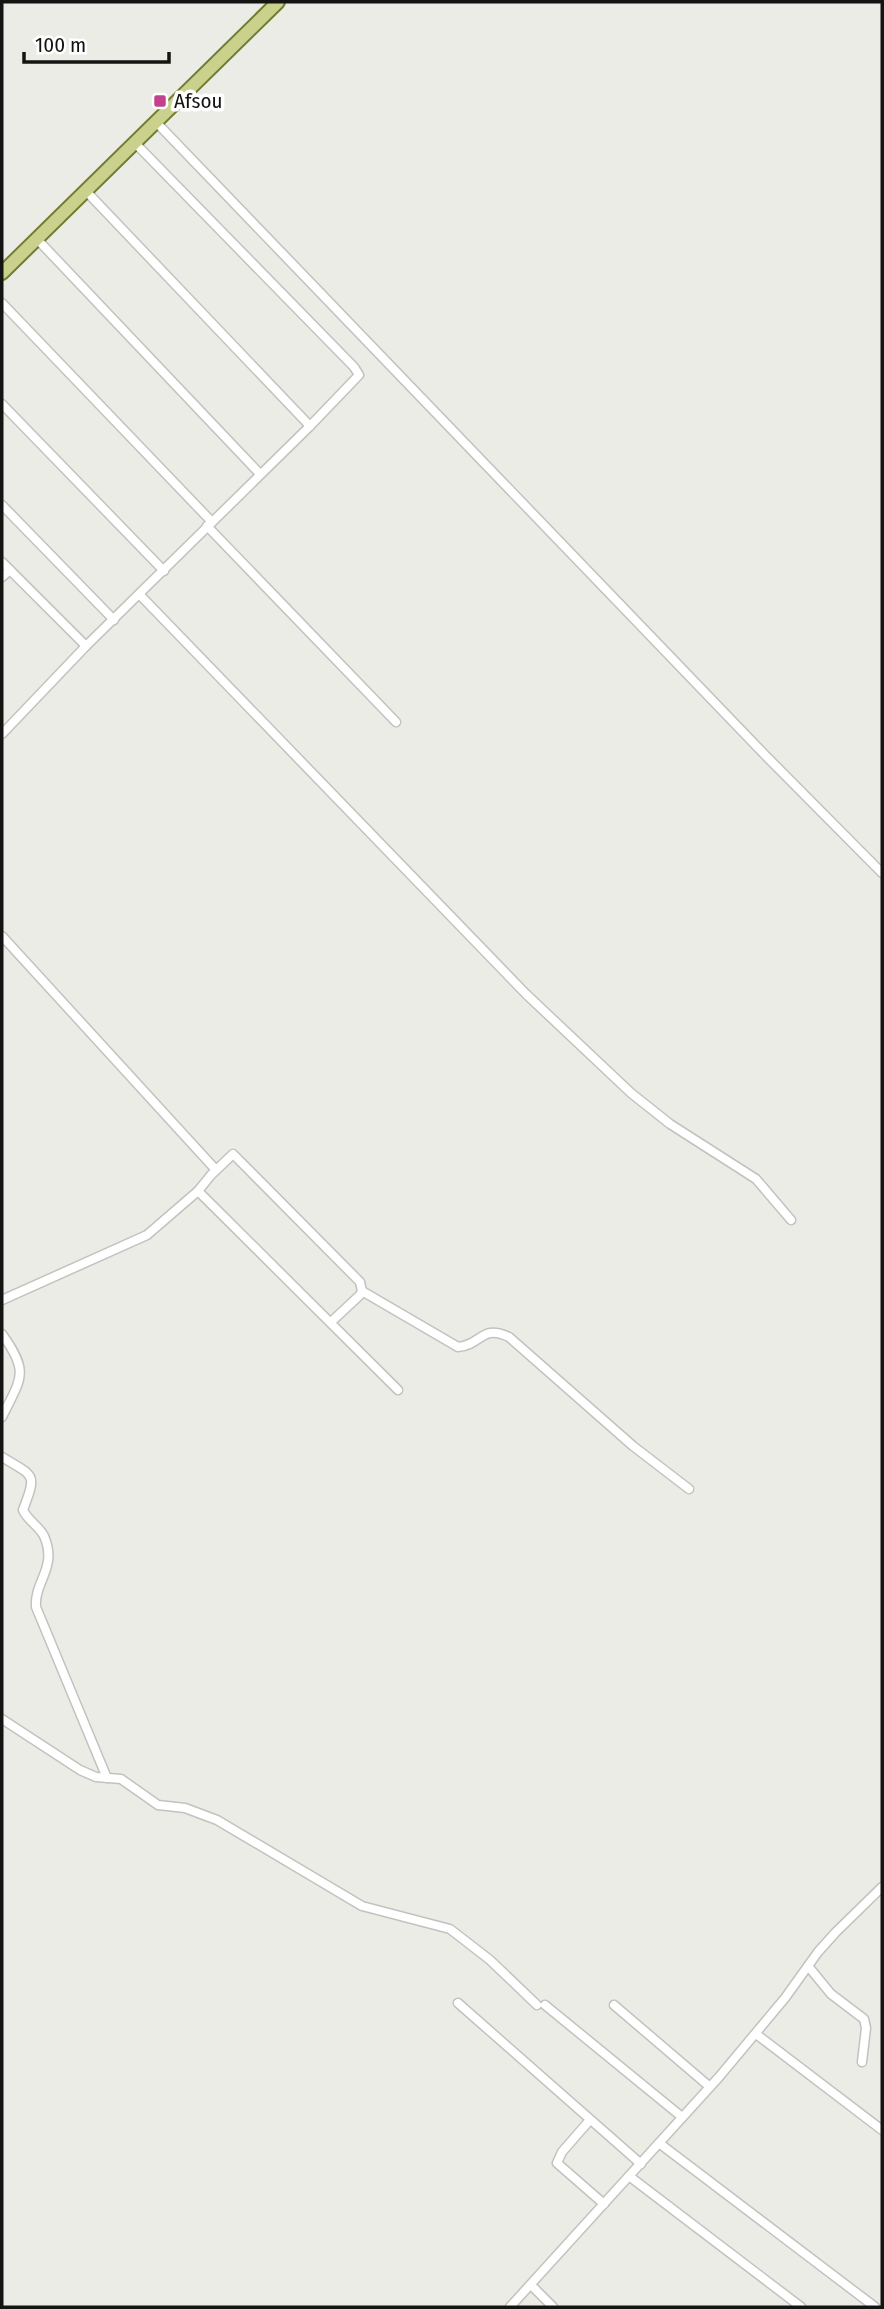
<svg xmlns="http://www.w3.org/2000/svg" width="884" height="2309" viewBox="0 0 884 2309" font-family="'Fira Sans Condensed',sans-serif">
<rect width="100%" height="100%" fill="#ebece6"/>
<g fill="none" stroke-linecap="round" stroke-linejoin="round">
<defs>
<g id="minor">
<polyline points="155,121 765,755 882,873"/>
<polyline points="85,190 310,426"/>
<polyline points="36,238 260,474"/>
<polyline points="2,303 212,522"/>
<polyline points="2,404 164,571"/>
<polyline points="2,505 114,620"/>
<polyline points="207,526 396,722"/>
<polyline points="2,562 86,646"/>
<polyline points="2,577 10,570"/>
<polyline points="140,595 526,994 631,1093 670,1124 756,1179 791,1220"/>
<polyline points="2,734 86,646 310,426 359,375 354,367 134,142"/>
<polyline points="2,936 216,1170"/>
<path d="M362,1291L458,1347C482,1345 481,1324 509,1337L633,1446L689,1489"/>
<polyline points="2,1300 147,1235 198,1191"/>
<polyline points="331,1322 360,1295 362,1291 360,1282 233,1154 211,1175 198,1191 398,1390"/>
<path d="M2,1334C30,1373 21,1378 2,1417"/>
<path d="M2,1457C35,1477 37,1473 23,1510C28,1521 39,1526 44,1536C58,1568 34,1581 36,1607L107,1778"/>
<polyline points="2,1719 80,1770 96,1777 121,1779 158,1805 185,1808 217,1820 362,1906 450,1929 490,1960 537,2005"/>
<polyline points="808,1966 831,1994 864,2019 866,2028 862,2062"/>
<polyline points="458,2003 641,2164"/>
<polyline points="545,2005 682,2117"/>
<polyline points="614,2005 710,2087"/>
<polyline points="756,2034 882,2130"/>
<polyline points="589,2121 562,2152 557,2163 604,2204"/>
<polyline points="659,2143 875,2307"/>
<polyline points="629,2176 801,2307"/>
<polyline points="531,2285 553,2307"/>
<polyline points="510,2307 719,2077 785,1998 818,1952 836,1932 882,1887"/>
</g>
<polyline id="primary" points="2,273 278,2"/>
</defs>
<use href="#minor" stroke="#c2c3be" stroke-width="11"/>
<use href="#primary" stroke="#727c30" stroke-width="16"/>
<use href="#minor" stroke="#fff" stroke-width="8"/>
<use href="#primary" stroke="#c9d18c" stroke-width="12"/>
</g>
<rect fill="#c3428d" stroke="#fff" stroke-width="2.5" x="153" y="94" width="14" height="14" rx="3.5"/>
<g text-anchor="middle" stroke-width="7" stroke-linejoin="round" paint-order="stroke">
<g font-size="21" fill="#141513" stroke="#fff" text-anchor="start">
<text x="174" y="108">Afsou</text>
</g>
</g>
<rect width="884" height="2309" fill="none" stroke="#141513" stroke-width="7"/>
<path d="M24 52v10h145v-10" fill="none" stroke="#141513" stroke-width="3.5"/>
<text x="35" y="52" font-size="21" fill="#141513" stroke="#ffffff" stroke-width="5" paint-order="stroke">100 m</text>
</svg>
